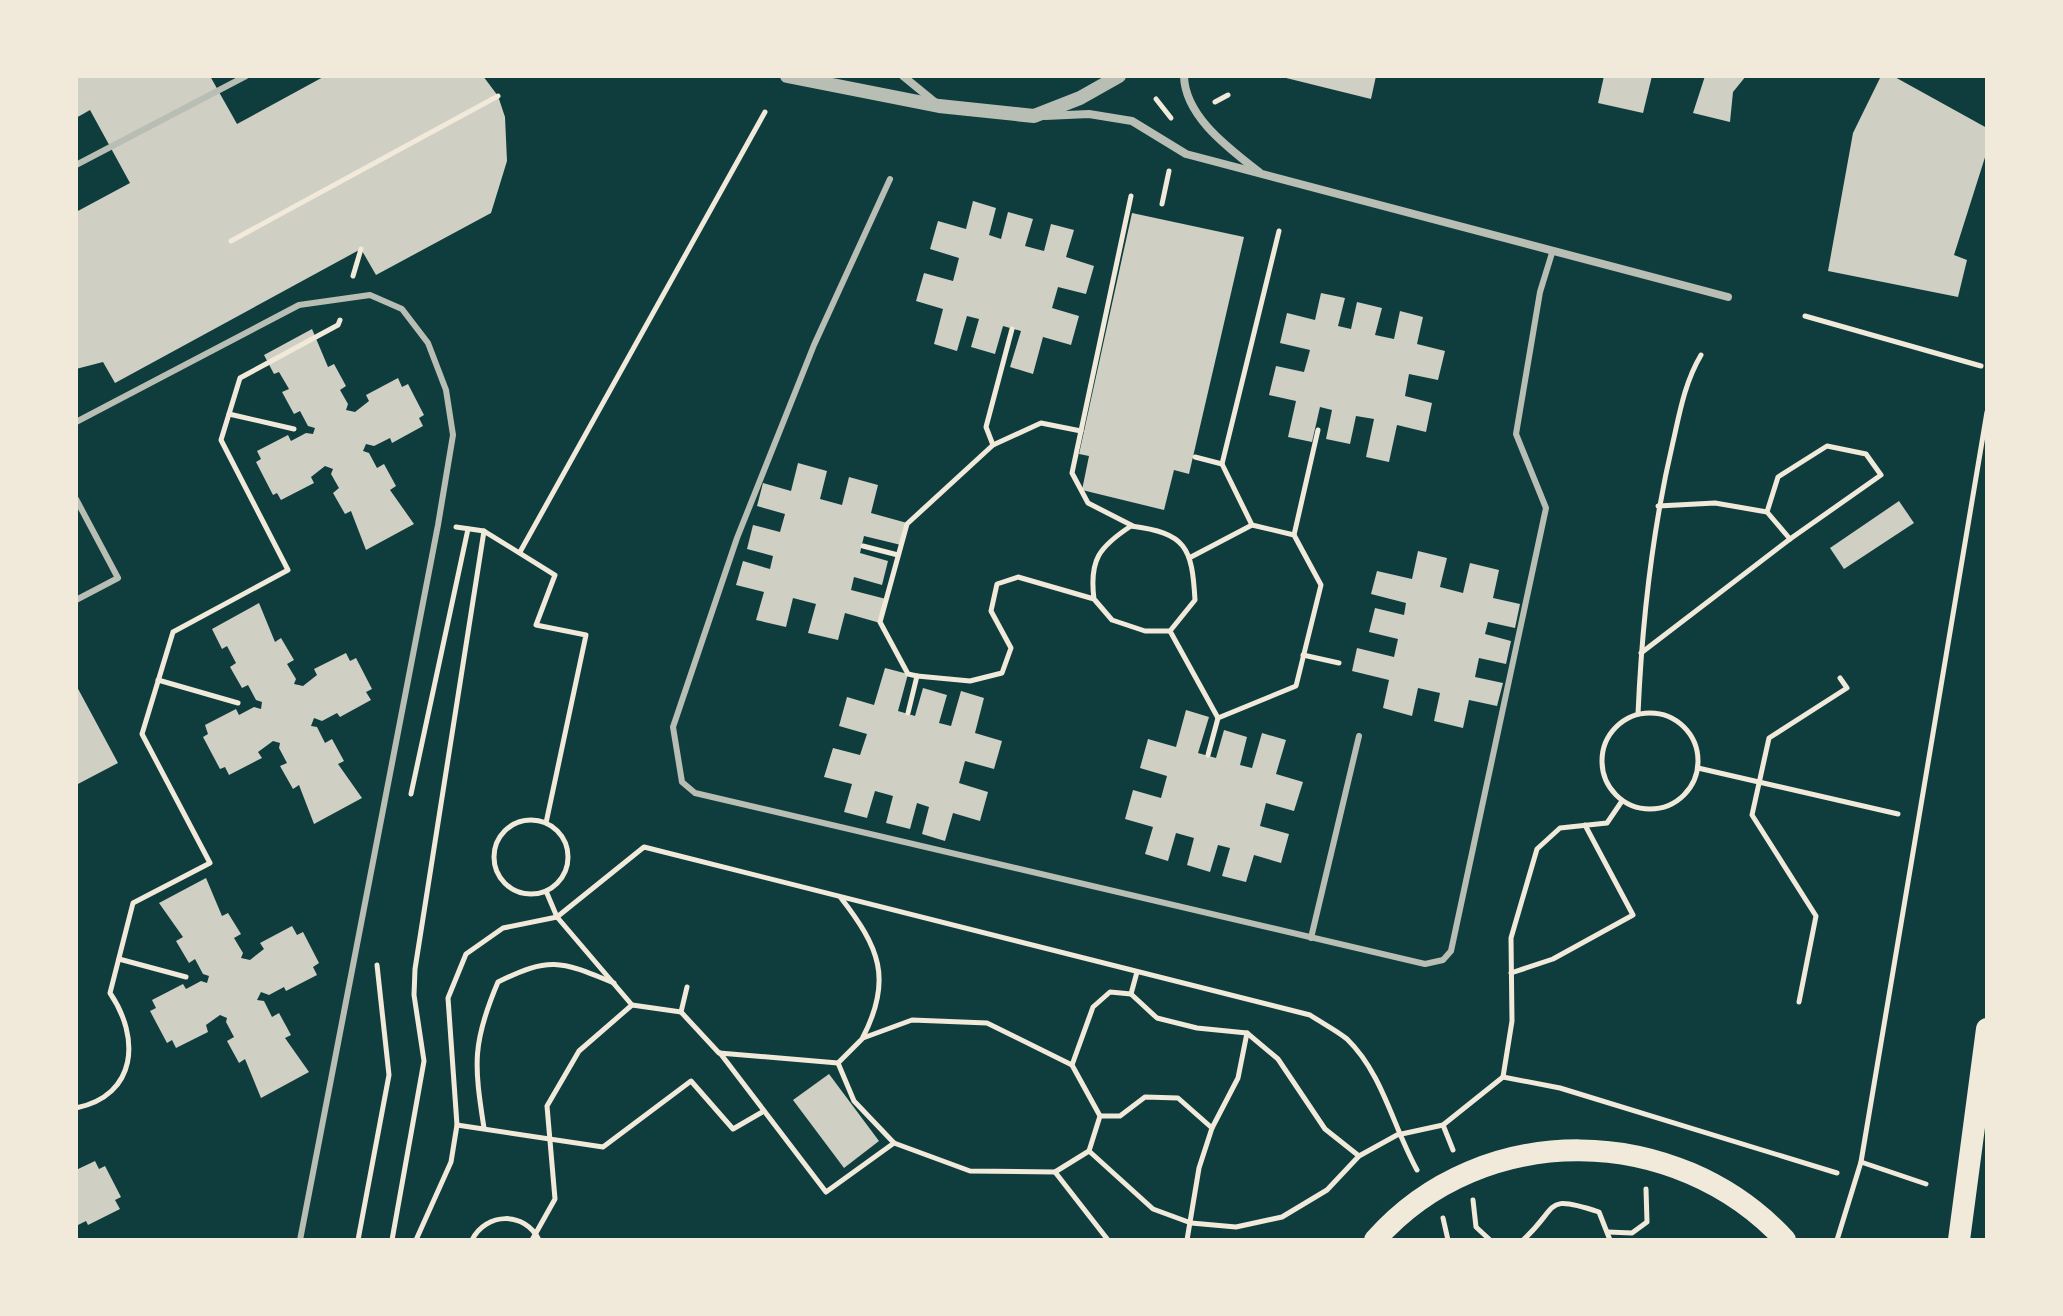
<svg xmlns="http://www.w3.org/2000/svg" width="2063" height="1316" viewBox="0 0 2063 1316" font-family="'PT Sans',sans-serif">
<rect width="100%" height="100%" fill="#0f3d3e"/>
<g fill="#cfcfc3">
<polygon points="76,76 210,76 237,124 325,76 483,76 498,96 505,117 507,161 491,213 376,275 361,249 115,383 103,362 76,369 76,212 130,183 90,110 76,118"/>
<polygon points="1278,76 1376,76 1371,99"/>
<polygon points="1604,76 1652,76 1643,113 1598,103"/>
<polygon points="1705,76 1746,76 1733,92 1730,122 1693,113"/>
<polygon points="1881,76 1893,76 1987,128 1987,151 1954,255 1967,260 1958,297 1828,271 1853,133"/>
<polygon points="973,201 996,208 989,235 1001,239 1008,212 1033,219 1025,246 1044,251 1051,224 1074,230 1066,257 1094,266 1086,294 1058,287 1052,308 1079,316 1071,345 1043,337 1033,374 1010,367 1021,331 1003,326 995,354 971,347 979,319 967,316 957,351 934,344 943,309 916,301 924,273 953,281 959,258 930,249 938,221 966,229"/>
<polygon points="1132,213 1244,237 1189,474 1174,470 1164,510 1082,490 1089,456 1079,454"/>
<polygon points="1321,293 1345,298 1338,326 1351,329 1357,302 1382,308 1375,335 1394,339 1400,311 1423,317 1417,344 1445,351 1438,380 1409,374 1405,396 1432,403 1426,432 1397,425 1389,462 1366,457 1374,419 1356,416 1350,444 1326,439 1332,410 1320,407 1312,442 1288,437 1296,401 1269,395 1276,366 1304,372 1310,350 1280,343 1287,313 1315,320"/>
<polygon points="312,329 328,367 334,364 346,386 340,390 348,404 346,410 355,412 369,401 366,395 398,378 402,387 408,384 424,415 419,418 423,426 392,443 390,438 374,446 366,444 363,451 369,453 377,468 384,464 396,486 390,490 414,524 366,550 351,511 345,514 333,493 339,488 331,474 333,469 325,466 311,477 314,483 281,500 277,493 273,495 256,462 261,459 257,451 288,435 291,441 306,433 313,434 315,428 308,426 300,411 294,414 282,392 289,389 279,372 274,374 264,355"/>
<polygon points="798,463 827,471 820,499 842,505 849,477 878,485 871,513 907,523 901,545 864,536 860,553 888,561 882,585 854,577 851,590 886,599 880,623 845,613 838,640 808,633 816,604 793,598 786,627 756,620 764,592 736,585 743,561 770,569 773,556 747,549 753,525 780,532 785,514 757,506 763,483 791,491"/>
<polygon points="1899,501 1914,523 1844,569 1830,548"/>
<polygon points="1418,551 1447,558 1440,587 1463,593 1470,563 1499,570 1493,598 1520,604 1515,628 1488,622 1485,634 1511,641 1506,664 1479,658 1475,677 1503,683 1497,706 1469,700 1463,728 1434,721 1440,693 1418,688 1412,716 1383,708 1389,680 1352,671 1357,648 1394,657 1398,639 1369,632 1375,608 1404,615 1406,603 1371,594 1377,571 1412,579"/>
<polygon points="259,603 275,642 281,638 294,660 287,664 296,679 294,684 303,686 317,675 314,669 346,653 350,661 356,658 372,689 366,692 371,700 340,717 337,713 322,721 314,718 311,726 317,727 325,743 332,739 344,761 338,764 362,798 314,824 299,785 293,789 280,766 287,763 279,748 280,743 273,741 258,752 262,758 229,775 225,767 220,769 203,737 208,734 205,725 236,709 239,715 254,707 261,709 262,702 256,700 248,685 242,688 230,667 236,663 227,646 222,649 212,629"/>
<polygon points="885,668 908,674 898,711 915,716 923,688 947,695 939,723 951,726 961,691 984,698 975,733 1002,741 994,769 965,761 959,783 988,792 980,821 953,813 945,841 922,834 929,807 917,803 910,829 886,823 893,796 875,791 867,818 844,812 852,784 824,777 833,748 860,755 867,734 839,726 847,697 874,705"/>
<polygon points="76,685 118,763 76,785"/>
<polygon points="1186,710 1209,717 1198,753 1216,758 1224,730 1247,737 1240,765 1252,768 1262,733 1286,740 1276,774 1303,782 1294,811 1266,803 1260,826 1289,834 1281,863 1254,855 1246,882 1222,876 1230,848 1218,845 1210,872 1187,865 1194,838 1176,833 1168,861 1145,854 1153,827 1125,819 1133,790 1161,798 1167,776 1140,768 1148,739 1176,747"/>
<polygon points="206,878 222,916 228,913 241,934 234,938 243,953 241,958 250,960 264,949 260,943 292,926 297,935 303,932 319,963 313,967 317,975 286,991 284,987 269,995 261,992 257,1000 264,1001 272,1017 279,1013 291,1035 285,1038 309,1072 261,1098 245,1059 239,1063 227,1041 234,1037 226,1022 227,1018 220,1015 206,1025 208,1032 176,1048 172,1040 167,1043 150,1011 156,1008 152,1000 183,984 186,989 201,981 207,983 209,976 203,974 195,959 189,963 176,941 183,937 159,903"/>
<polygon points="829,1074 879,1141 844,1168 793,1100"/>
<polygon points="95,1161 99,1169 105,1166 121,1197 115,1200 120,1209 88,1225 86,1221 76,1226 76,1170"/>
</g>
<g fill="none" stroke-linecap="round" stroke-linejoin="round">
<g stroke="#f1e9da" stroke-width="5">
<polyline points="1156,99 1171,118"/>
<polyline points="1215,102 1228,95"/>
<polyline points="1131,196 1072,473 1088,503 1133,526"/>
<polyline points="1162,204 1169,171"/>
<polyline points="231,241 498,96"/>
<polyline points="353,276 361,249"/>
<polyline points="1805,316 1981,366"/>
<polyline points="229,414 294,429"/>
<polyline points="993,445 986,427 1012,329"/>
<polyline points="1195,457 1222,464 1252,525 1294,535 1321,585 1296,686 1218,718 1208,755"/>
<polyline points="1222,464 1279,231"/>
<polyline points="1658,506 1715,503 1767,512 1790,539"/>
<polyline points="456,527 484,531 555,575 536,625 586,635 546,823"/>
<polyline points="1294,535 1318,430"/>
<polyline points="863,546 898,555"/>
<polyline points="520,552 765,112"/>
<polyline points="1191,557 1252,525"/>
<polyline points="1170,631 1218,718"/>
<polyline points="1641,653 1790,539 1881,475 1866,454 1827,446 1778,477 1767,512"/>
<polyline points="1303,655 1339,663"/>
<path d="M917,676L970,681L1002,673L1011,648L991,611L997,584L1018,577L1094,599L1112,620L1145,631H1170L1195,600C1192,547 1186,533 1131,526C1099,547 1089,560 1094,599"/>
<polyline points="158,680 238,703"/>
<circle cx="1650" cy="761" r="48"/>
<polyline points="908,713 917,676 908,674 880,622 907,524 993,445 1041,423 1081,431"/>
<path d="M1638,714C1642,622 1652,531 1673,442C1680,411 1685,382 1701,355"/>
<polyline points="1698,768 1898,814"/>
<polyline points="411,794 468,529"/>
<circle cx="531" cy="857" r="37"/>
<polyline points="546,891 557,917 632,1005"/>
<path d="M841,898C879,947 893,979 863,1037"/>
<polyline points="119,959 186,977"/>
<polyline points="1511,973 1553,959 1633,915 1585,825"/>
<polyline points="1131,994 1137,972"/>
<polyline points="1799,1002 1816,916 1752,815 1769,738 1847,688 1840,678"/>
<polyline points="681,1012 687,987"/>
<polygon points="912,1020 987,1023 1072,1065 1100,1116 1089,1151 1055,1172 970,1171 894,1143 854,1101 838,1063 863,1038"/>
<polyline points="720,1053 826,1192 894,1143"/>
<polyline points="1072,1065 1093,1007 1110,992 1131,994 1157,1018 1197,1028 1247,1033 1278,1059 1325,1129 1359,1156"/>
<polyline points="1503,1077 1512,1021 1511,938 1537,849 1560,828 1607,823 1622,801"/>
<path d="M76,1108C138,1095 140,1037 110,993L133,903L210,863L142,734L173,632L288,570L221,440L240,378L338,325L340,320"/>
<polyline points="1100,1116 1120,1116 1145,1097 1178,1098 1212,1128"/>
<polyline points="457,1125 603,1147 691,1081 733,1129 764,1111"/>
<polyline points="1443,1125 1453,1150"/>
<path d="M484,1128C474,1064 472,1043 498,982C551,956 560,961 614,983"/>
<polyline points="1089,1151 1153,1209 1191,1223 1236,1227 1282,1217 1327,1190 1359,1156 1397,1135 1443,1125 1503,1077 1560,1088 1837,1173"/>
<polyline points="1861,1162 1926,1184"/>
<polyline points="1055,1172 1108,1240"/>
<polyline points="1473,1200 1476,1227 1490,1240"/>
<polyline points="1443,1218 1448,1240"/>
<polyline points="1608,1232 1632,1233 1647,1222 1646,1189"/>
<polyline points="358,1240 389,1075 377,965"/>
<polyline points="392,1240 424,1061 414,995 415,969 484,531"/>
<path d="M416,1240L451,1162L457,1125L448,998L466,954L503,928L557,917L644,847L1310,1015C1322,1023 1336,1030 1347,1039C1383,1074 1393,1127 1417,1170"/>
<path d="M472,1240C486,1212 525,1211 539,1240"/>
<polyline points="532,1240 555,1199 547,1106 579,1051 632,1005 681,1012 719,1053 838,1063"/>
<polyline points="1187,1240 1199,1168 1212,1128 1238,1078 1247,1033"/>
<path d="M1523,1240C1560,1207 1542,1193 1599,1212L1610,1240"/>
<polyline points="1837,1240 1861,1162 1987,412"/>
</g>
<g stroke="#b8beb3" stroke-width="6">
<polyline points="76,165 246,76"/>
<polyline points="890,179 814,345 737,538 673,727 682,782 695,793 1425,964 1443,960 1451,951 1546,508 1516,434 1540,292 1552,253"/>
<polyline points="76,422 299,305 370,295 402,309 428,343 446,390 453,435 438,525 300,1240"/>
<polyline points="76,499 118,578 76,600"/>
<polyline points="1311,938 1359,736"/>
</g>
<g stroke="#b8beb3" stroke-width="8">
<polyline points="903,76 936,103"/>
<path d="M1184,76C1185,117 1230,149 1259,172"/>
<polyline points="1045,116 1089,114 1132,121 1186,154 1728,297"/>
</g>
<polyline stroke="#b8beb3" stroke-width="14" points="787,76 939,106 1034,116 1080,98 1119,76"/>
<g stroke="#f1e9da" stroke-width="22">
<path d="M1375,1240C1483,1118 1677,1123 1785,1240"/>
<polyline points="1959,1240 1987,1029"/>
</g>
</g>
<rect width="2063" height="1316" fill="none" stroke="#f1e9da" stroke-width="156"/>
</svg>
